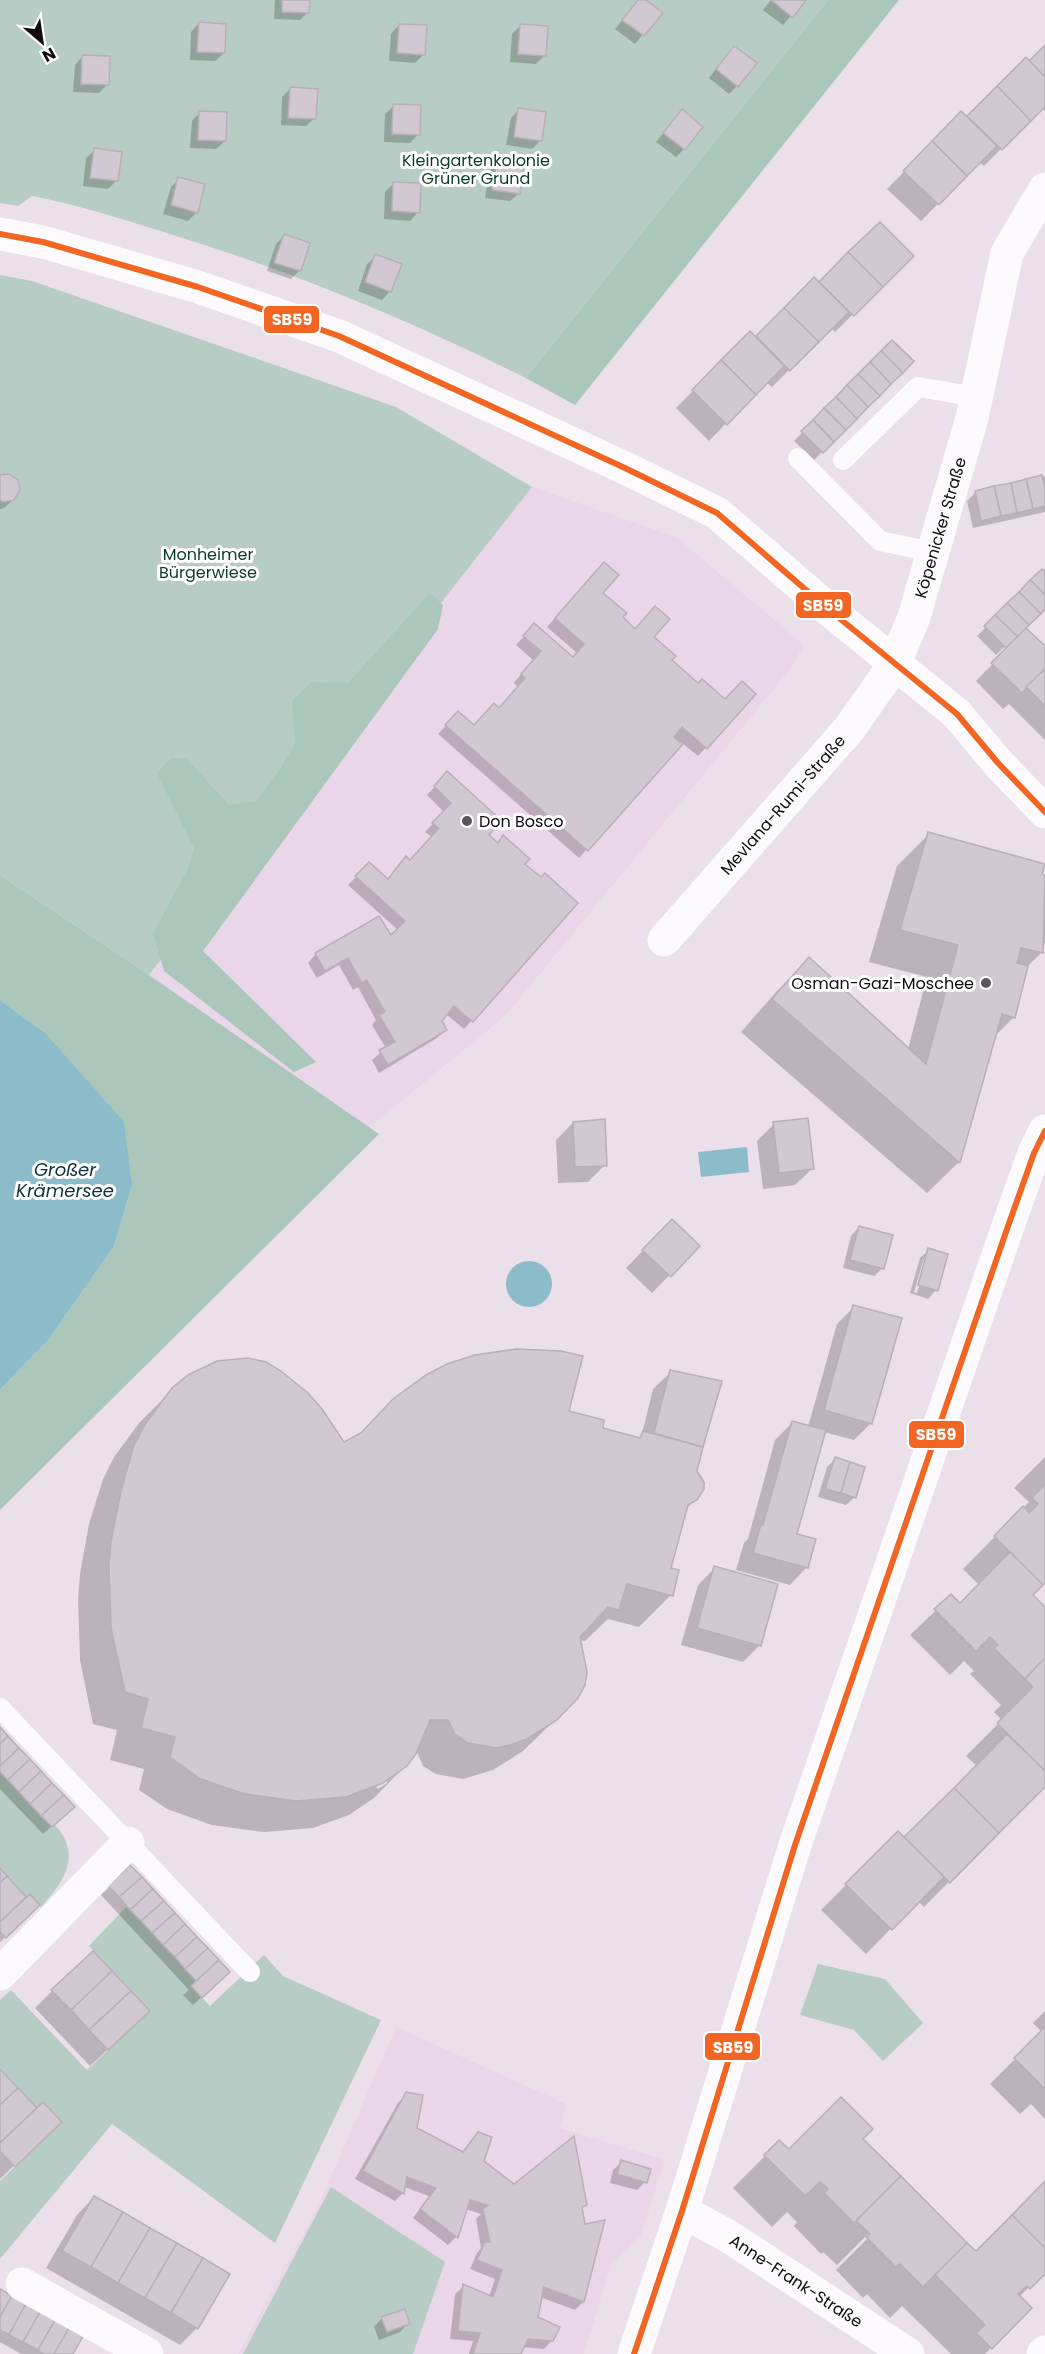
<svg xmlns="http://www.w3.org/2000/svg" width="1045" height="2354" viewBox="0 0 1045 2354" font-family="Poppins,sans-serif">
<rect width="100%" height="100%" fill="#ebdfea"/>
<g fill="#ead6e9">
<polygon points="532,487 676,537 804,645 791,668 506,1015 369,1128 149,975"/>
<polygon points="396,2027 566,2104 560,2128 665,2160 640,2237 611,2264 584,2354 238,2354 318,2207"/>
</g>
<g fill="#b7ccc4">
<path d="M0,0H828L526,378C413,322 297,273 176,236C129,221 80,205 32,196L18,206L0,203Z"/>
<polygon points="0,275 32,281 396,407 532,487 149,975 0,875"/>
<path d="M0,1772L52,1827L55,1825C83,1855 63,1883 41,1907L30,1894L26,1897L0,1868Z"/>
<polygon points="127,1906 196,1981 191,1986 210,2006 264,1955 283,1976 381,2020 275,2243 112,2124 0,2259 0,2181 61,2122 43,2103 37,2108 0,2069 0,2000 11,1990 87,2070 150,2011 89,1946"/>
<polygon points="818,1964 885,1979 923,2023 883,2061 854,2030 800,2015"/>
<polygon points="331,2187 445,2262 413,2354 243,2354"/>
</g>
<g fill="#abc6bb">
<polygon points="828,0 899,0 575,405 526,378"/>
<polygon points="430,593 443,605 438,629 203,951 316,1062 294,1072 164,971 153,933 188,869 194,848 157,773 171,758 186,758 229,805 257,801 280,769 295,744 292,701 311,682 348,683"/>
<polygon points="0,875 149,975 379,1134 0,1510 0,1390 49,1339 114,1246 132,1186 45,1033 0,1000"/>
</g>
<g fill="#8cbbc9">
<polygon points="0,1000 45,1033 124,1122 132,1186 114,1246 49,1339 0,1390"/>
<polygon points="747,1147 749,1172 701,1177 698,1152"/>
<circle cx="529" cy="1284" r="23"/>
</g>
<g fill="#0003" fill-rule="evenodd">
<polygon points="275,0 309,0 308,12 300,20 274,19"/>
<polygon points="639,0 643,0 660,13 635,44 615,29"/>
<polygon points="771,0 804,0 783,25 763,10"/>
<polygon points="199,23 224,53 215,61 190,60 191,32"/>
<polygon points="399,25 424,54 415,63 389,61 391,34"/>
<polygon points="520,26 545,55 536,64 510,62 512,34"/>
<polygon points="1045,47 1045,111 1042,108 984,166 979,162 921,221 887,189 962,113 967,118 1026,59 1029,63"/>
<polygon points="83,56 107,85 99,93 73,92 75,65"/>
<polygon points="726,56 737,86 729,94 709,78"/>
<polygon points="290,89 315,118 306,126 281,125 282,97"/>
<polygon points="394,106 418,134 410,143 384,142 385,114"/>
<polygon points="519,110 540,141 532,149 506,145 511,118"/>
<polygon points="682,111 684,149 676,157 656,142"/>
<polygon points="200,112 225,141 216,149 190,148 192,121"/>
<polygon points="95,150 116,181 108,189 83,186 86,158"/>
<polygon points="497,162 519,193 510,201 485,198 489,171"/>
<polygon points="179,179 197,212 188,221 163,214 171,187"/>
<polygon points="394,183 418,212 410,221 384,219 385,192"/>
<polygon points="880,224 912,256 835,332 831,328 772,387 766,382 709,441 676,408 750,333 756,338 814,279 819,284"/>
<polygon points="284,236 300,270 291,279 267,271 276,244"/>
<polygon points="376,256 390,291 382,300 358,291 367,264"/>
<polygon points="892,342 912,361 814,460 794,441"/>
<polygon points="1045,476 1045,512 973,528 967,501 976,492"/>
<polygon points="0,477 13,500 4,508 0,509"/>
<polygon points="1045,568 1045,607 996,655 977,636"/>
<polygon points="596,572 601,593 620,617 634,630 652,637 670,660 698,685 725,701 754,694 698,756 682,743 579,858 438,734 450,721 474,727 499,709 518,687 514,683 533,660 516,645 526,634 572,659 577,653 547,627"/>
<polygon points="1026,630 1045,648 1045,740 1009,704 1003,709 976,681"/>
<polygon points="439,782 497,844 503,837 523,864 576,904 464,1029 446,1014 440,1021 445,1030 437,1038 379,1073 372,1060 386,1048 372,1025 376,1020 358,987 353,990 339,965 317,978 308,963 316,954 391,937 398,930 348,885 369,864 387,880 398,866 410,862 432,837 425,832 444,812 427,795"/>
<polygon points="929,834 1045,877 1045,942 1042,952 1026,968 1014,1017 994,1037 959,1162 927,1193 741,1032 777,991 809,959 908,1049 927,977 869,962 897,866"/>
<polygon points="573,1123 605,1165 588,1182 558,1183 556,1140"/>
<polygon points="774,1124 813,1168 795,1185 763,1189 757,1141"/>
<polygon points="859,1227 883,1268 874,1276 843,1268 851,1236"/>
<polygon points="655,1238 698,1246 652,1293 626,1268"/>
<path d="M929,1250L936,1290L928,1299L910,1293L920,1258ZM924,1258H927L917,1293L914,1292Z"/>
<polygon points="854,1307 871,1423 854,1440 824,1432 795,1535 807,1567 790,1585 736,1570 744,1543 748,1539 775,1440 792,1423 808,1427 837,1324"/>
<path d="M671,1372L720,1382L695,1472L696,1499L685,1510L669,1569L671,1595L639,1627L608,1619L585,1641L579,1640L556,1719L523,1751L493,1770L463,1779L436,1774L423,1766L416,1750L406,1765L374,1798L349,1815L313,1828L264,1832L212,1825L167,1809L139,1790L144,1769L110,1760L117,1730L93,1724L80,1660L78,1599L80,1574L89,1524L103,1479L114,1457L140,1422L173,1389L344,1444L355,1438L375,1418L567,1412L601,1429L637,1439L642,1434L653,1389ZM387,1779V1783L378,1789L376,1786Z"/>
<polygon points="1045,1457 1045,1581 1031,1595 1045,1609 1045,1767 1042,1770 1045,1773 1045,1785 924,1907 918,1901 866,1954 821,1910 898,1833 904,1839 977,1766 966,1756 1002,1720 994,1712 1001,1705 970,1674 974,1671 964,1661 950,1675 910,1635 951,1596 960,1605 979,1585 963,1569 1029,1502 1014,1488"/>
<polygon points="835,1459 855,1497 846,1505 818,1497 827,1467"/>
<polygon points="715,1568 760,1645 743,1662 681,1645 698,1585"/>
<polygon points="0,1729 64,1815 43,1834 0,1789"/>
<polygon points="130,1867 228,1972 193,2005 183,1995 189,1990 101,1895"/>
<polygon points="0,1871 14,1911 38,1905 0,1942"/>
<polygon points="52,1991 131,2028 90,2066 35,2008"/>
<polygon points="1045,2011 1045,2119 1031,2104 1020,2114 990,2084 1042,2032 1033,2023"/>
<polygon points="0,2070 42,2139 0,2179"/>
<polygon points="407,2094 415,2129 462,2153 478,2134 483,2161 514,2186 585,2205 581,2209 584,2226 603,2222 583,2302 575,2310 540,2297 536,2318 552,2340 544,2349 522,2347 519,2354 469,2354 473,2341 450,2339 455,2294 464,2286 489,2297 495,2279 470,2269 477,2253 481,2248 476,2219 481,2214 466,2209 456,2237 448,2245 413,2218 429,2196 404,2187 403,2193 395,2201 355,2179 398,2103"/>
<polygon points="861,2139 975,2253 1045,2183 1045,2271 1019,2297 1030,2308 985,2354 951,2354 902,2306 890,2318 867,2294 863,2298 836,2270 873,2233 871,2231 837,2265 823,2252 821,2254 794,2226 797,2222 787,2212 772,2227 733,2188 779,2142 788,2151"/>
<polygon points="622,2162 645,2182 637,2190 610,2183 613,2170"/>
<polygon points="94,2197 197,2328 180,2345 46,2268 77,2215"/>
<polygon points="0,2291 71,2354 21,2354 0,2342"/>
<polygon points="382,2318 408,2323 400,2332 379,2340 374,2327"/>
</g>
<g fill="#d1c8d1" stroke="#b9afb8" stroke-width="1.5">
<polygon points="282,0 310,0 309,13 282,12"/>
<polygon points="638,0 646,0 663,13 644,36 622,20"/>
<polygon points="771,0 806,0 793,18"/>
<polygon points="199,22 226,24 225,53 197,52"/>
<polygon points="399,24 427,25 425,55 397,53"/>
<polygon points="520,24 548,26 546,56 518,54"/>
<polygon points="1045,45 1045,77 1029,61"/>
<polygon points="734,46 757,63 738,87 716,69"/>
<polygon points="82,55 110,56 109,85 81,84"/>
<polygon points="1026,57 1045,77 1045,107 1031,121 997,86"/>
<polygon points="997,86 1031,121 1002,150 967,116"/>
<polygon points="290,87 318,89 316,119 288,118"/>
<polygon points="393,104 421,105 420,135 392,134"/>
<polygon points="518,108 546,112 542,141 514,137"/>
<polygon points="682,109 703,127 685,150 663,133"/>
<polygon points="199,111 227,112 226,141 198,140"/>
<polygon points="961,111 997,146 967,176 932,141"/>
<polygon points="932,141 967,176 939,205 903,171"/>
<polygon points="94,148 122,152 118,181 90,178"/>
<polygon points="497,161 524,165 520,194 492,190"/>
<polygon points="178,177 205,184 198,213 171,205"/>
<polygon points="393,182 421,183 420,213 392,211"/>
<polygon points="880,222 914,256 883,287 848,252"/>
<polygon points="284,234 310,243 301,271 274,263"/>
<polygon points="848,252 883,287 854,316 819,282"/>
<polygon points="375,254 402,264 391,292 365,282"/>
<polygon points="814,277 849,312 819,342 784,308"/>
<polygon points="784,308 819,342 790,371 756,336"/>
<polygon points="750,331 784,366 756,395 721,360"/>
<polygon points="892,340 914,361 903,373 881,351"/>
<polygon points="881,351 903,373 891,384 870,362"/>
<polygon points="721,360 756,395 727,425 692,390"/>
<polygon points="870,362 891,384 880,396 858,374"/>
<polygon points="858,374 880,396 868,407 847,385"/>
<polygon points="847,385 868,407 857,419 836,397"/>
<polygon points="836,397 857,419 846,430 824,408"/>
<polygon points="824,408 846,430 834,442 813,420"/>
<polygon points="813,420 834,442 823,453 801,431"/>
<polygon points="9,474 18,480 20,490 14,500 3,502 0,500 0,475"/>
<polygon points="1042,475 1045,487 1045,506 1033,509 1026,479"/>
<polygon points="1026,479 1033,509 1017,513 1011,483"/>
<polygon points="1011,483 1017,513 1001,516 994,486"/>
<polygon points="994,486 1001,516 981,521 975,491"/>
<polygon points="604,562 619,575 603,593 627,613 623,617 635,629 655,606 670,619 654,637 676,656 672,660 698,683 702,679 725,699 742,681 756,694 707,749 682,727 674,737 683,744 588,851 445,725 458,711 474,725 494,703 499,708 525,678 521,674 541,651 523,636 534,623 573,657 584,644 555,618"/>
<polygon points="1042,569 1045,572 1045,595 1030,580"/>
<polygon points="1030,580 1045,595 1045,609 1041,614 1019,592"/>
<polygon points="1019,592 1041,614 1029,625 1007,603"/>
<polygon points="1007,603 1029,625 1018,637 995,615"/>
<polygon points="995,615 1018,637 1006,648 984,626"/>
<polygon points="1026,628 1045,646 1045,669 1022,693 991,663"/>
<polygon points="1045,669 1045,706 1026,687"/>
<polygon points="447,771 502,821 489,835 498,843 503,835 530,859 525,864 541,877 545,873 578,903 473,1022 454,1006 442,1021 447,1030 388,1065 379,1050 395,1042 379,1015 385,1012 367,980 362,983 348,958 325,971 315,953 379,916 391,935 405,921 355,876 369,862 388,879 406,856 410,860 439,828 432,823 451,803 434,786"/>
<polygon points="928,832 1045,864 1042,874 1045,876 1043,953 1021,948 1017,963 1028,966 1015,1018 1002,1014 960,1163 772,999 809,957 926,1064 958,945 900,930"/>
<polygon points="808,1118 814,1169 779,1173 773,1122"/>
<polygon points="605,1119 607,1166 575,1167 573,1122"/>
<polygon points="672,1219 700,1246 671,1277 642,1250"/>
<polygon points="859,1226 893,1235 884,1269 850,1260"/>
<polygon points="928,1248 948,1254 938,1291 918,1285"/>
<polygon points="853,1305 902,1318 872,1424 824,1410"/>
<polygon points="516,1349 561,1351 583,1356 569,1411 604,1420 603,1428 640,1438 643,1431 703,1447 697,1471 704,1482 704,1489 697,1500 688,1505 671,1568 679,1570 673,1596 627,1584 619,1610 608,1607 580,1637 587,1672 585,1685 578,1698 557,1720 527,1739 510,1745 496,1748 468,1743 455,1734 448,1720 430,1720 416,1754 407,1766 383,1783 346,1797 296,1801 245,1794 218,1785 199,1778 170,1757 175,1737 141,1728 148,1699 125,1692 111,1628 109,1566 111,1541 121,1491 134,1445 146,1423 172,1388 188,1375 217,1361 248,1358 266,1362 281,1371 308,1393 322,1409 344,1442 361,1433 393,1399 426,1375 447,1364 475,1355"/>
<polygon points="670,1370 722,1381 703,1447 654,1433"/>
<polygon points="792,1421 826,1430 797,1534 816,1539 808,1568 753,1553 761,1524 763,1525"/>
<polygon points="835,1457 850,1462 841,1493 825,1489"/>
<polygon points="850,1462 865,1467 856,1498 841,1493"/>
<polygon points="1045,1484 1045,1583 1043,1585 994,1536 1023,1506 1029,1513 1038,1504 1032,1498"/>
<polygon points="1010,1552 1043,1585 1033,1595 1045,1607 1045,1658 1025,1679 994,1648 998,1645 990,1637 976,1651 934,1609 951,1594 960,1603"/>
<polygon points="714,1566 778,1584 761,1646 697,1628"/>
<polygon points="1045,1658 1045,1769 1044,1770 997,1723 1033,1687 1025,1679"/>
<polygon points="0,1727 8,1736 0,1744"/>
<polygon points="1007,1734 1045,1771 1045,1787 999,1833 954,1788"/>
<polygon points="8,1736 19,1748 0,1766 0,1744"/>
<polygon points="19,1748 30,1759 8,1780 0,1772 0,1766"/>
<polygon points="30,1759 41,1771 19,1792 8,1780"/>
<polygon points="41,1771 52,1783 30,1804 19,1792"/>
<polygon points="52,1783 64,1795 41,1816 30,1804"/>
<polygon points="954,1788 999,1833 950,1883 904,1837"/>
<polygon points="64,1795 75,1807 52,1827 41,1816"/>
<polygon points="898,1831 944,1877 892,1930 845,1884"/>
<polygon points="130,1865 142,1877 119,1897 108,1886"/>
<polygon points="0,1868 7,1876 0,1883"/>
<polygon points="7,1876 26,1897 0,1922 0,1883"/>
<polygon points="142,1877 153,1889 130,1910 119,1897"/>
<polygon points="153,1889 164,1901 141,1921 130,1910"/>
<polygon points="30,1894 40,1905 6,1938 0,1932 0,1922"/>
<polygon points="164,1901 175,1913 152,1933 141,1921"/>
<polygon points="175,1913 185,1924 163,1945 152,1933"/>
<polygon points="185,1924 197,1937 175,1957 163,1945"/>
<polygon points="197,1937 208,1948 185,1969 175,1957"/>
<polygon points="208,1948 219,1960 196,1981 185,1969"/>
<polygon points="93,1951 112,1971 71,2010 51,1990"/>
<polygon points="219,1960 230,1972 202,1998 191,1986"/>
<polygon points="112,1971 131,1991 89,2030 71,2010"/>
<polygon points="131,1991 150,2011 108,2050 89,2030"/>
<polygon points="1045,2027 1045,2089 1014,2058"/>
<polygon points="0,2069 18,2088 0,2105"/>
<polygon points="18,2088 37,2108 0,2143 0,2105"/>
<polygon points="406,2092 423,2095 417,2128 463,2152 478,2132 492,2137 484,2161 514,2184 574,2136 587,2205 582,2207 585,2224 605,2220 584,2302 544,2287 538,2317 560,2327 553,2341 528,2339 521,2354 473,2354 480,2333 458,2331 463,2284 493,2297 502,2270 477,2260 485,2242 490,2242 483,2209 488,2205 470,2200 458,2238 420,2209 436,2188 407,2177 404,2194 363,2171"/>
<polygon points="841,2097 873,2129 863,2139 901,2176 854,2223 824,2193 828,2189 820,2182 805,2196 764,2155 779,2140 789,2149"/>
<polygon points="43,2102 62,2122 15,2167 0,2151 0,2143"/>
<polygon points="621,2160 651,2169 647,2183 617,2174"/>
<polygon points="901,2176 967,2243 923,2287 900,2264 896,2267 866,2237 870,2234 856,2221"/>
<polygon points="1045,2181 1045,2248 1012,2215"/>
<polygon points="94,2196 123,2212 91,2267 62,2251"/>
<polygon points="123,2212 150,2228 118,2283 91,2267"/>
<polygon points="1012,2215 1045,2248 1045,2274 1030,2289 1027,2286 1018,2294 1032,2308 992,2349 976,2333 985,2325 935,2275 967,2243 976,2251"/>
<polygon points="150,2228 177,2243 145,2298 118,2283"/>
<polygon points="177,2243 203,2258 171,2313 145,2298"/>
<polygon points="203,2258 230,2274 198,2329 171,2313"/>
<polygon points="0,2289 12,2296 0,2317"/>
<polygon points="12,2296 26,2304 9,2335 0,2330 0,2317"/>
<polygon points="26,2304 40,2312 23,2342 9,2335"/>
<polygon points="405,2309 410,2324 387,2332 381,2317"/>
<polygon points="40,2312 55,2320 38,2350 23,2342"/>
<polygon points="55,2320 69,2328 54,2354 44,2354 38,2350"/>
<polygon points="69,2328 83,2336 73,2354 54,2354"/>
</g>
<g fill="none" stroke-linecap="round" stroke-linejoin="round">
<g stroke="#fcfafc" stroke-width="20">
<polyline points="798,458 880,541 933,552"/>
<polyline points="843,460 918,387 977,397"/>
<polyline points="0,1708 250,1972"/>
</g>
<g stroke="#fcfafc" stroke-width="33">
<polyline points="0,234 43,242 198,287 339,336 625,468 717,513 828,609 957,714 998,763 1045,812"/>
<path id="s1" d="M664,940L849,729L894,665L914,617L972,418L1007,253L1045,189"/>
<polyline points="0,1974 128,1843"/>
<path id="s2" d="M682,2211L728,2236L908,2354"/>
<polyline points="22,2284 147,2354"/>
<polyline points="634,2354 682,2211 795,1845 1007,1229 1034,1153 1045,1131"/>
<polyline points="1043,2354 1045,2352"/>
</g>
<defs>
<g id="bus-1">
<polyline points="0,234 43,242 198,287 339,336 625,468 717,513 828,609 957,714 998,763 1045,812"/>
<polyline points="634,2354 682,2211 795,1845 1007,1229 1034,1153 1045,1131"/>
</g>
</defs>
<use href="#bus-1" stroke="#fff" stroke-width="10"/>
<use href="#bus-1" stroke="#f26522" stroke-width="6"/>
</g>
<g fill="#5d555d" stroke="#fff" stroke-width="2">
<circle cx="467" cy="821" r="6"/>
<circle cx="986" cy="983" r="6"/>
</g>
<g text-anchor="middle" stroke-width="6" stroke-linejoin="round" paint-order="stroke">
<g font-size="16" fill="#083c28" stroke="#fff">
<text x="476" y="166">Kleingartenkolonie<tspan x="476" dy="18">Grüner Grund</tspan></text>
<text x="208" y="560">Monheimer<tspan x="208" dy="18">Bürgerwiese</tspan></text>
</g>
<g font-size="16" fill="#110a11" stroke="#fff">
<text dy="6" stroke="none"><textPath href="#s1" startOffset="504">Köpenicker Straße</textPath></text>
<text dy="6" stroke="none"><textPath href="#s1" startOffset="180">Mevlana-Rumi-Straße</textPath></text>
<text dy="6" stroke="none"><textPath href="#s2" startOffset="134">Anne-Frank-Straße</textPath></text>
</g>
<g font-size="16" fill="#110a11" stroke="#fff" text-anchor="start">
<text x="479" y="827">Don Bosco</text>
<text x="974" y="989" text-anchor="end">Osman-Gazi-Moschee</text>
</g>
<g font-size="18" font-style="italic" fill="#0e3239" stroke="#fff">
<text x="65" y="1176">Großer<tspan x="65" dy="21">Krämersee</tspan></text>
</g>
</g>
<g stroke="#fff" stroke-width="2">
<rect x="263" y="305" width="57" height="29" rx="6" fill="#f26522"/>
<rect x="795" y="591" width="57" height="28" rx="6" fill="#f26522"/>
<rect x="908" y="1420" width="57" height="29" rx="6" fill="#f26522"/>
<rect x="704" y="2032" width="57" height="29" rx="6" fill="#f26522"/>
</g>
<g font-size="16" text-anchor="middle" font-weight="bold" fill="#fff">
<text x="292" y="325">SB59</text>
<text x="823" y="611">SB59</text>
<text x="936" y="1440">SB59</text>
<text x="733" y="2053">SB59</text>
</g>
<g transform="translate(42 42) rotate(151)" stroke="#ffffff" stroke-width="4.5" paint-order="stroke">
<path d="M0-4.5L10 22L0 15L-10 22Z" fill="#110a11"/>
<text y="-9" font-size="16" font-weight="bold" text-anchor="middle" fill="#110a11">N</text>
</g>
</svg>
